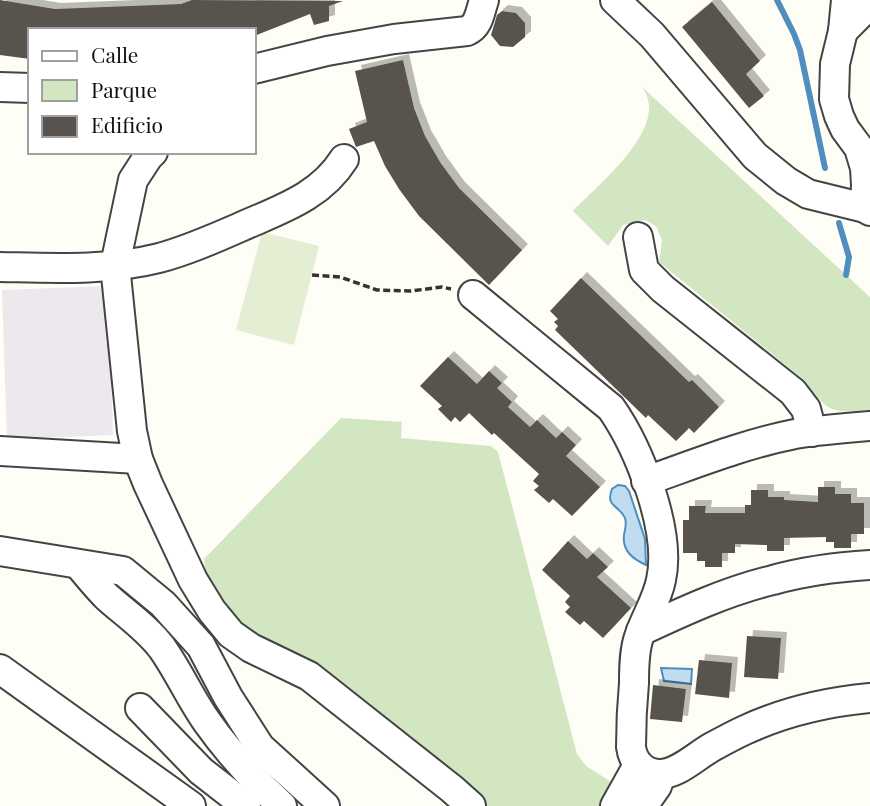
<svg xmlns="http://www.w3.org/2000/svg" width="870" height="806" viewBox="0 0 870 806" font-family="'Playfair Display',serif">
<defs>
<filter id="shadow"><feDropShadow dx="6" dy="-6" stdDeviation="0" flood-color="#0004"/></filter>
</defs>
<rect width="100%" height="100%" fill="#fefdf6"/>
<polygon fill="#ede7ee" points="108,286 113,435 7,439 2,290"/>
<g fill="#d3e6c2">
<path d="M642,87L870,297V410C854,411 833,415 822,402C815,395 810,387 804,380L659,262L662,240L656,226L645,220L623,225L608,246L573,211C598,185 672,126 642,87Z"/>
<polygon points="341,418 402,422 401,438 491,446 498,452 577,754 586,766 613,783 600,806 486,806 473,792 336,679 264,644 233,620 206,576 204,559"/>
</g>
<polygon fill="#e4eed3" points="262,232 319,246 294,345 236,330"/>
<g fill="#c0dcf0" stroke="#4f8ebf" stroke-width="2">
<path d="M618,485L625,486L629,491L645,539L646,565C633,559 622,551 624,535C625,529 627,524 625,518C619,505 605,507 612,489Z"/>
<polygon points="661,668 692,669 691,684 664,681"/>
</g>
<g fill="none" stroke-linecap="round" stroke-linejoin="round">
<g stroke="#4f8ebf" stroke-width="6">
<polyline points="777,0 794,34 800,50 825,168"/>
<polyline points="839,223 849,257 846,275"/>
</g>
</g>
<g fill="#58534e" filter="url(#shadow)">
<polygon points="0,0 55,9 181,4 192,0 343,1 329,6 329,21 314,25 310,14 254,36 254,30 30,30 30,59 0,55"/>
<polygon points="712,2 760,61 746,74 764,96 749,108 682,27"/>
<polygon points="502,11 516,13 525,23 525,37 513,47 500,46 491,35 497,15"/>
<polygon points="403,60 414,108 425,136 440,162 459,188 522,250 489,285 419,216 399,189 385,166 374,141 356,147 349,129 367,122 355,71"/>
<polygon points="581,278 689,382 692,380 719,407 694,433 689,428 676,441 648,415 646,418 555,330 558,326 554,322 558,319 550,311"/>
<polygon points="448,357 477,384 489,371 502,383 497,388 512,402 508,407 530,427 537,420 556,438 562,432 576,445 566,456 600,487 572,516 553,499 549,503 534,490 539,486 533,481 539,474 494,433 492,435 469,413 460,422 455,417 451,422 438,409 442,406 420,386"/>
<polygon points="818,487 835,487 835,494 851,494 851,503 864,503 864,534 851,534 851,548 834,548 834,542 826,542 826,537 784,538 784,551 767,551 767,545 735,544 735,553 722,553 722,567 705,567 705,561 697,561 697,553 683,553 683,520 689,520 689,506 706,506 705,513 745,513 745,505 751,505 751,490 768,490 768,497 784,497 784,500 818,502"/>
<polygon points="568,541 587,559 593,553 608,567 597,577 631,608 603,638 584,621 580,625 565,612 570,607 565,602 570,596 542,570"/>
<polygon points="747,636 781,638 778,679 744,677"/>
<polygon points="699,660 732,663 729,698 695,694"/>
<polygon points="653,685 686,689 682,722 650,719"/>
</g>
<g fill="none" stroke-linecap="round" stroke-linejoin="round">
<defs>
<g id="minor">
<polyline points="615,0 652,35 755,156 786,181 808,194 865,208 870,211"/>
<polyline points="846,0 843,31 835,64 834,99 839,116 845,129 859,148 865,168 866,185 865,208"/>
<polyline points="843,31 870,4"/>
<path d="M254,69L327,51L394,39L467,31C479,26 480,12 484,0"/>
<polyline points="0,87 30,88"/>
<polyline points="153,152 148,157 133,180 115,265 132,431 138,459 148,484 193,580 212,611 231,634 251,648 309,676 452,789 471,806"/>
<polyline points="638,237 644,270 663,289 793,392 806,409 812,432"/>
<path d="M0,267C52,268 108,271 159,258C193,249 226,233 259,219C292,205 324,191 344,159"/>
<path d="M473,295L611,408C639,448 672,531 661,580C657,601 644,619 638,640C634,654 634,669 634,683C632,704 631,726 631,747C633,762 644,774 660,774C678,774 696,756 712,747C723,741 734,735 745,730C784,712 827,702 870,698"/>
<polyline points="0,451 138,459"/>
<path d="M646,481C695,464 744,444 795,434C820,430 845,428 870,426"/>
<polyline points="0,551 123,571 163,604 201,646 228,697 260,747 325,806"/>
<path d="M79,565C88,576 97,587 107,597C126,614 147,628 162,648C179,672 190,698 207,722C229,753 254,780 282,806"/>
<path d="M641,631C684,611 727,591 773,580C805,571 837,567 870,565"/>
<polyline points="0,669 191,806"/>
<polyline points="140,708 201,771 246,806"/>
<polyline points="615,806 638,765"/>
<polyline points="643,806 657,786 661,774"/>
</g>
</defs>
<use href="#minor" stroke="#444" stroke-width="32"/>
<polyline stroke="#333" stroke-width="3.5" stroke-dasharray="7 3.5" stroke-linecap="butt" points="312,275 340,277 377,290 411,291 442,287 451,289"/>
<use href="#minor" stroke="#fff" stroke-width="28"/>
</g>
<rect x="28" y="28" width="228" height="126" fill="#ffffff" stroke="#a0a0a0" stroke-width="2"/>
<rect x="42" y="51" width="35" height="10" fill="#ffffff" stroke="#a0a0a0" stroke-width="2"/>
<text x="91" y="63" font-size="21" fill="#111111">Calle</text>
<rect x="42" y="80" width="35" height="21" fill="#d3e6c2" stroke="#a0a0a0" stroke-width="2"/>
<text x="91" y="98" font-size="21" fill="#111111">Parque</text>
<rect x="42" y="116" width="35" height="21" fill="#58534e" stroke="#a0a0a0" stroke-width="2"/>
<text x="91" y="133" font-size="21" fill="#111111">Edificio</text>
</svg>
